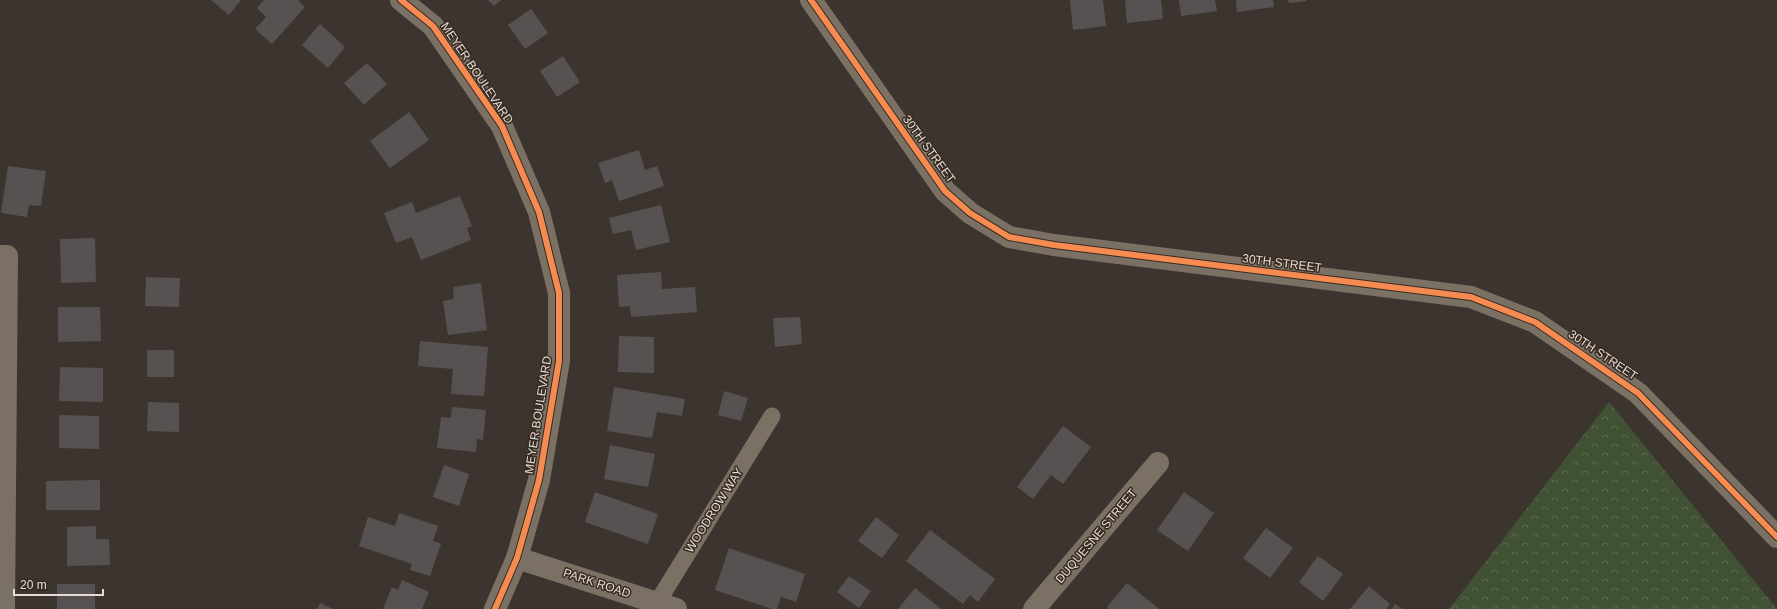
<svg xmlns="http://www.w3.org/2000/svg" width="1777" height="609" viewBox="0 0 1777 609" font-family="Arial,sans-serif">
<defs>
<pattern id="forest-crowns" width="20" height="18" patternUnits="userSpaceOnUse"><rect width="20" height="18" fill="#405233"/><path d="M2 6a3 3 0 1 1 6 0M12 15a3 3 0 1 1 6 0" fill="none" stroke="#5b6a50"/></pattern>
</defs>
<rect width="100%" height="100%" fill="#3c352f"/>
<polygon fill="url(#forest-crowns)" points="1609,402 1777,609 1449,609"/>
<g fill="#575251">
<polygon points="211,0 241,0 229,15"/>
<polygon points="264,0 298,0 305,7 272,44 255,29 266,17 257,8"/>
<polygon points="488,0 501,0 494,6"/>
<polygon points="1070,0 1103,0 1106,26 1073,30"/>
<polygon points="1125,0 1161,0 1163,19 1127,23"/>
<polygon points="1179,0 1215,0 1217,11 1181,16"/>
<polygon points="1236,0 1273,0 1274,7 1237,12"/>
<polygon points="1288,0 1306,0 1306,1 1289,3"/>
<polygon points="531,9 548,33 525,49 508,25"/>
<polygon points="320,24 345,47 328,68 302,45"/>
<polygon points="563,56 580,82 557,97 540,71"/>
<polygon points="367,63 387,84 364,105 344,83"/>
<polygon points="409,112 429,140 390,168 370,141"/>
<polygon points="639,150 645,170 657,166 664,186 619,201 612,180 605,183 598,163"/>
<polygon points="8,166 46,171 41,206 29,205 27,217 1,213"/>
<polygon points="460,196 472,226 467,228 471,240 421,260 412,237 396,243 384,213 412,202 416,213"/>
<polygon points="661,205 670,242 636,250 631,230 613,234 609,218"/>
<polygon points="95,238 96,282 61,283 60,239"/>
<polygon points="661,272 662,289 695,287 697,312 631,317 630,306 619,307 617,275"/>
<polygon points="146,277 180,278 179,307 145,306"/>
<polygon points="481,283 487,330 448,335 443,301 454,299 453,287"/>
<polygon points="58,307 100,307 101,341 58,342"/>
<polygon points="800,317 802,344 775,347 773,318"/>
<polygon points="619,336 654,337 654,373 618,372"/>
<polygon points="420,341 488,347 484,396 451,394 453,369 418,366"/>
<rect x="147" y="350" width="27" height="27"/>
<polygon points="60,367 103,368 103,402 59,401"/>
<polygon points="614,387 685,399 682,416 657,412 652,438 607,431"/>
<polygon points="724,391 748,398 741,421 718,415"/>
<polygon points="148,402 179,403 179,432 147,431"/>
<polygon points="452,407 486,410 483,440 477,439 476,452 437,448 441,417 451,418"/>
<polygon points="59,415 99,416 99,449 59,448"/>
<polygon points="1063,426 1091,447 1063,484 1051,475 1033,499 1017,487"/>
<polygon points="610,445 655,454 648,487 604,479"/>
<polygon points="444,465 469,474 459,506 433,497"/>
<polygon points="100,480 100,510 46,510 46,481"/>
<polygon points="595,492 658,514 648,544 585,522"/>
<polygon points="1184,492 1214,513 1188,551 1157,530"/>
<polygon points="399,513 438,526 433,541 441,544 430,576 410,570 412,564 359,546 368,517 395,526"/>
<polygon points="876,517 899,535 882,558 858,541"/>
<polygon points="96,526 96,539 109,539 110,565 67,566 67,527"/>
<polygon points="1266,528 1293,548 1270,578 1243,558"/>
<polygon points="930,530 995,579 978,602 970,595 963,604 906,561"/>
<polygon points="729,548 805,574 796,602 781,597 777,609 772,609 715,590"/>
<polygon points="1318,556 1343,574 1323,601 1299,582"/>
<polygon points="849,576 871,591 859,608 837,592"/>
<polygon points="402,580 429,592 422,609 383,609 392,587 398,590"/>
<polygon points="1127,583 1159,609 1109,609 1107,607"/>
<rect x="57" y="584" width="38" height="25"/>
<polygon points="1369,586 1390,604 1386,609 1350,609"/>
<polygon points="915,588 941,609 898,609"/>
<polygon points="320,603 333,609 317,609"/>
<polygon points="1395,604 1402,609 1392,609"/>
</g>
<g fill="none" stroke-linecap="round" stroke-linejoin="round">
<polyline stroke="#7a7064" stroke-width="17" points="657,603 772,416"/>
<g stroke="#7a7064" stroke-width="22">
<polyline points="401,0 433,26 502,126 539,212 559,293 559,361 539,480 517,558 495,609"/>
<polyline points="811,0 945,191 970,213 1009,237 1054,245 1471,297 1535,322 1638,393 1777,537"/>
<polyline points="0,256 7,256 4,609"/>
<polyline points="517,558 676,609"/>
<polyline points="1034,609 1158,463"/>
</g>
<defs>
<g id="cycleway">
<polyline points="401,0 433,26 502,126 539,212 559,293 559,361 539,480 517,558 495,609"/>
<polyline points="811,0 945,191 970,213 1009,237 1054,245 1471,297 1535,322 1638,393 1777,537"/>
</g>
</defs>
<use href="#cycleway" stroke="#372a20" stroke-width="8"/>
<use href="#cycleway" stroke="#f68b52" stroke-width="6"/>
</g>
<g text-anchor="middle" stroke-width="3" stroke-linejoin="round" paint-order="stroke">
<g font-size="12" fill="#e5dcd5" stroke="#372a20">
<text transform="translate(477 73) rotate(56)" y="4">MEYER BOULEVARD</text>
<text transform="translate(929 149) rotate(54)" y="4">30TH STREET</text>
<text transform="translate(1282 263) rotate(7)" y="4">30TH STREET</text>
<text transform="translate(1603 355) rotate(34)" y="4">30TH STREET</text>
<text transform="translate(538 415) rotate(-81)" y="4">MEYER BOULEVARD</text>
<text transform="translate(714 510) rotate(-58)" y="4">WOODROW WAY</text>
<text transform="translate(1096 536) rotate(-50)" y="4">DUQUESNE STREET</text>
<text transform="translate(597 583) rotate(18)" y="4">PARK ROAD</text>
</g>
</g>
<path d="M14 589v6h89v-6" fill="none" stroke="#e5dcd5" stroke-width="2"/>
<text x="20" y="589" font-size="12" fill="#e5dcd5" stroke="#372a20" stroke-width="3" paint-order="stroke">20 m</text>
</svg>
